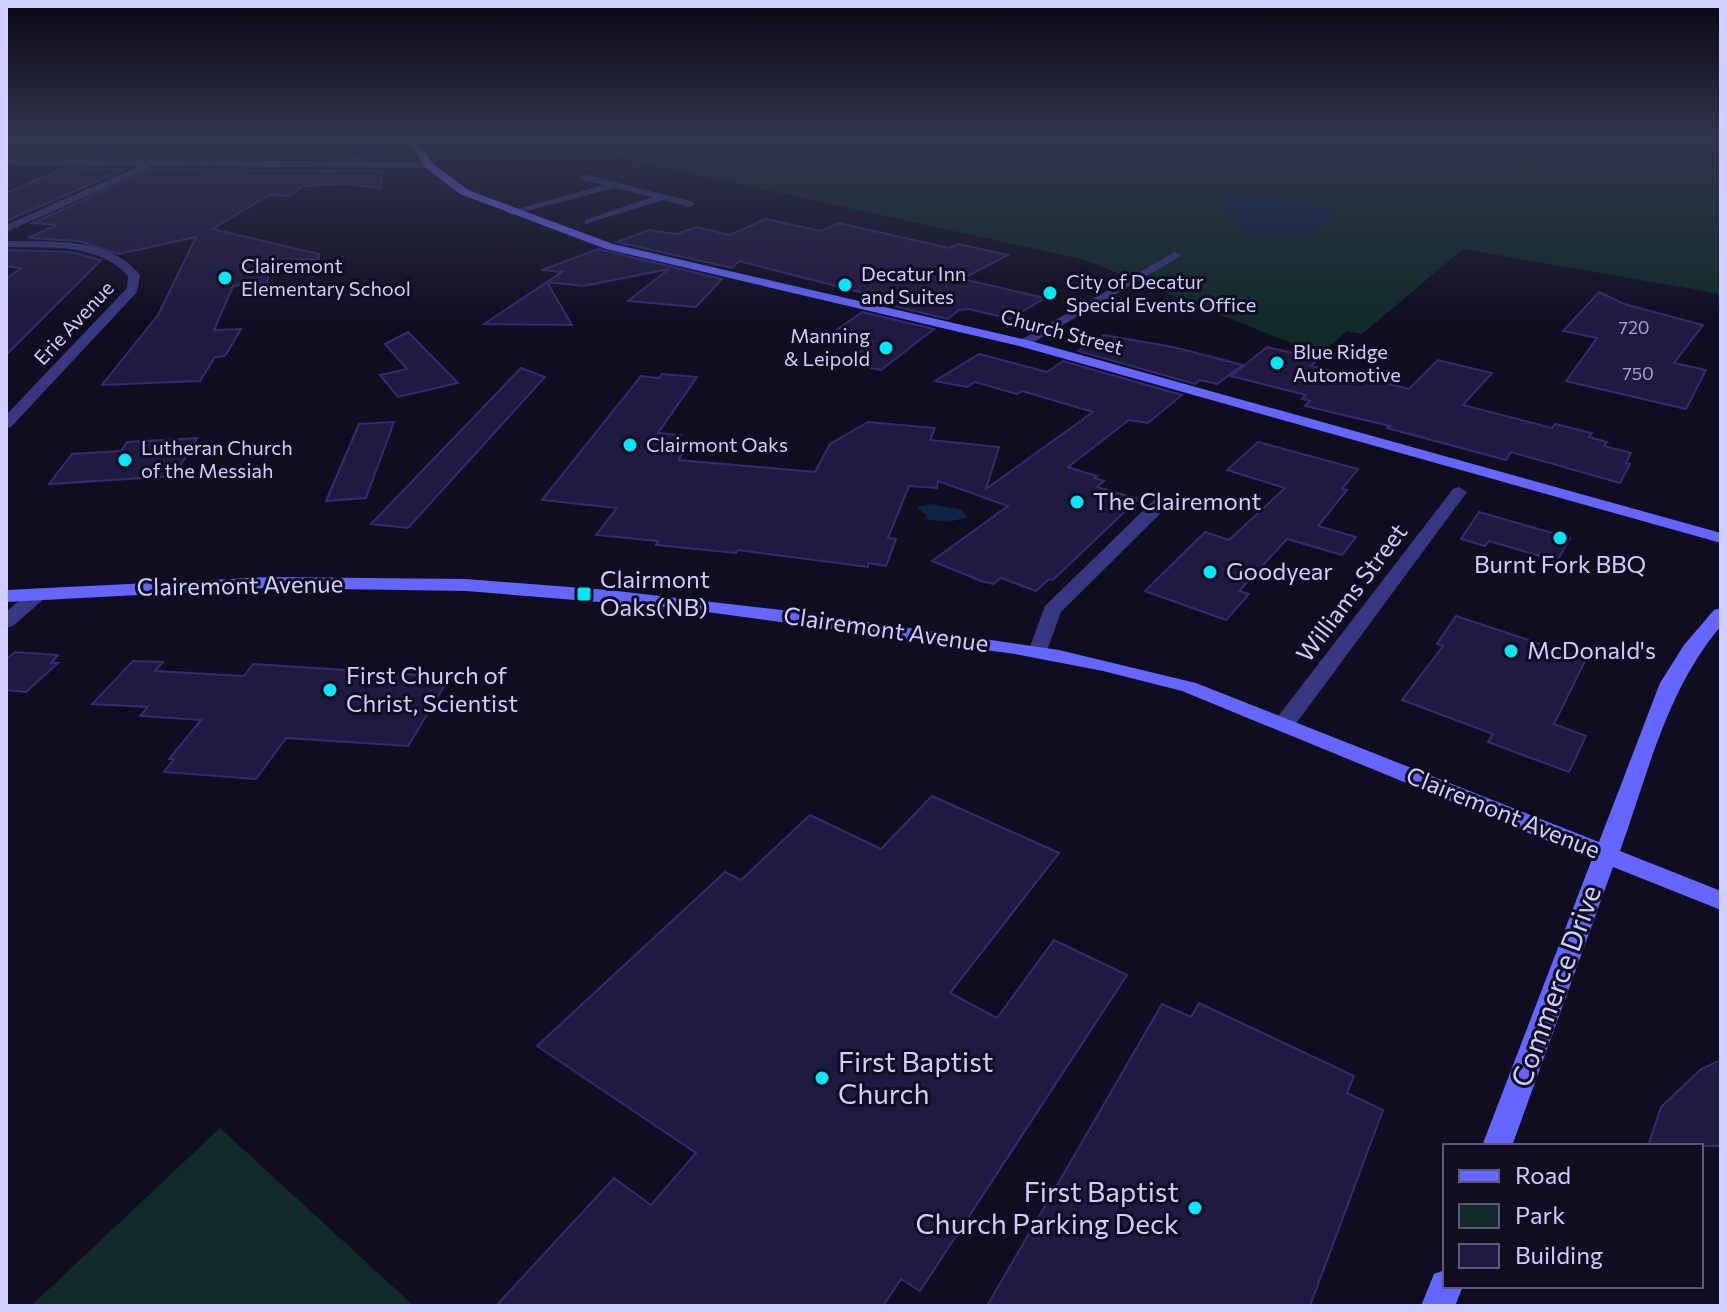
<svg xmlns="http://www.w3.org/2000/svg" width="1727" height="1312" viewBox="0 0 1727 1312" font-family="Commissioner,sans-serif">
<rect width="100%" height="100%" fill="#100d21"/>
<g fill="#102b29">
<polygon points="595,139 1570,139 1721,161 1721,294 1463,249 1362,334 1347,331 1320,355 1085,260 623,158"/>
<polygon points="220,1128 414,1306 31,1306"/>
</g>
<g fill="#0c2446">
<path d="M1251,195L1325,209L1336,218C1301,241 1249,247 1223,209L1224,200Z"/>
<polygon points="931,504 962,510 967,517 949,522 925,519 927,516 917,507"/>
</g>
<g fill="#201942" stroke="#362b6f" stroke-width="2">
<polygon points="137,139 310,139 305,143 363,143 347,156 383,151 383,159 94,157"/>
<polygon points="65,168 126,169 6,221 6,193"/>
<polygon points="151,169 382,171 381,188 346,184 304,186 289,196 269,195 212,229 319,254 319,259 271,262 267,282 233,286 214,330 241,329 225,356 215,357 200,381 102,385 158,315 196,237 119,254 79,241 28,238 57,225 33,223"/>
<polygon points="766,219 821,231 839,223 949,248 958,244 1008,255 962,279 1045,298 1010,319 969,309 959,310 948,319 877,302 883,298 739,261 732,268 617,242 649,230 676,234 697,227 730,235"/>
<polygon points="598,249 722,279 696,307 628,301 669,269 584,286 547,282 572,325 484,324 562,272 542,270"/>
<polygon points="6,250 71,252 101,260 6,355 6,279 21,268 6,266"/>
<polygon points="1599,292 1624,304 1703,325 1674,363 1706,370 1686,409 1566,381 1597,338 1563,331"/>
<polygon points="862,312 934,329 881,370 845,363 872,342 831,334"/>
<polygon points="408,332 458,383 398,397 380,375 407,369 385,344"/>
<polygon points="1104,335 1173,347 1243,365 1217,384 1200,380 1195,384 1078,351"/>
<polygon points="1267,347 1318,359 1311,366 1409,389 1438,360 1492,373 1463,405 1552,428 1555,424 1592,433 1589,437 1607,442 1604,446 1631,453 1626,463 1630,464 1620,483 1511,452 1506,460 1387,428 1390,426 1305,406 1310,401 1302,399 1306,395 1231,376"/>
<polygon points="979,354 1047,372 1063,361 1182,395 1148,423 1129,420 1068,467 1097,476 1094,478 1104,481 1097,487 1138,499 1053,580 1049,579 1036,591 1001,578 993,584 981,581 932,561 1008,506 938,481 937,488 909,486 888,538 896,539 886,566 869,563 868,567 738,550 736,553 656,545 658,541 596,535 617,508 542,500 641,376 659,378 662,374 697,377 658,433 681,435 671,449 683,450 679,460 815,472 830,444 868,422 935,428 930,440 999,447 986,489 1093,412 1022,391 1017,394 975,382 967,387 935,381"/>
<polygon points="521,368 545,377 408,528 371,524"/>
<polygon points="394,422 366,498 326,501 359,424"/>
<polygon points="197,438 174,476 49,484 72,454 121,451 127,442"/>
<polygon points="1258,442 1358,469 1342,489 1347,490 1318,526 1356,537 1342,555 1287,539 1239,591 1249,594 1226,620 1145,591 1205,532 1229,540 1285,488 1227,470"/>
<polygon points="1479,512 1570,538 1557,561 1489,541 1485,546 1461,539"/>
<polygon points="1456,616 1586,659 1554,724 1586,736 1569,772 1488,742 1493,734 1402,700 1443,646 1437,644"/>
<polygon points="15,652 58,655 51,663 58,663 26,692 6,690 6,660"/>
<polygon points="133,661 163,662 155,671 244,676 253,664 450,677 408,746 286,738 256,779 164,772 174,759 169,759 201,720 140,716 148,707 92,704"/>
<polygon points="932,796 1059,853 950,993 997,1018 1054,940 1127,975 920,1291 901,1279 883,1306 496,1306 614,1178 651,1205 696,1153 537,1046 725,872 741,880 810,815 881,849"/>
<polygon points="1199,1003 1354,1076 1347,1093 1383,1110 1310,1306 987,1306 1162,1004 1191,1017"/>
<polygon points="1721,1060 1721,1146 1648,1146 1661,1107 1701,1069"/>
</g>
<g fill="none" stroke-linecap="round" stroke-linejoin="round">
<g fill="#383781" fill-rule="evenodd">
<polygon points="6,159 428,162 433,165 428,168 149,166 148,169 6,232 6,225 140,166 6,165"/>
<polygon points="583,174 694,202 695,204 690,207 663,200 585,224 585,220 652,197 615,188 511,215 506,212 604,185 580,179"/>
<path d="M6,241C52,242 108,236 140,275L137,292L11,427L6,428V415L127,288L128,276C97,242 48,248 6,247Z"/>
<polygon points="1175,252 1181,255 1179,257 1027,346 1015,343"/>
<polygon points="1459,487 1467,492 1292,729 1276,729 1273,724 1276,719 1453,489"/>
<polygon points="1162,497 1168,498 1168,506 1061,612 1045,656 1031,656 1028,652 1045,606 1156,498"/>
<polygon points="38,588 47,594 45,598 13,626 6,628 6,612 31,590"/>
</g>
<g fill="#6466ff" fill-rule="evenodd">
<polygon points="408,139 416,139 432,163 468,190 613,244 1027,340 1721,533 1721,543 1019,346 606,249 460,194 425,167"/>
<path d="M269,577L466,579L608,590L800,612L1059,650L1196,683L1599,842L1660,683L1684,645L1714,610L1721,608V626C1667,689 1648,773 1620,851L1721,891V910L1613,867L1512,1146H1482L1592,859L1182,691L1103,671L1015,654L685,609L466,591L269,588L6,602V590Z"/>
<polygon points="1445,1270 1445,1286 1463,1286 1455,1306 1421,1306 1434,1274"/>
</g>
</g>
<linearGradient id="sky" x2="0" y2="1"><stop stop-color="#090712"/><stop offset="0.43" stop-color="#31354e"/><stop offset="1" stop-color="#31354e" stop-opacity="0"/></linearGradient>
<rect width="1727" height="323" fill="url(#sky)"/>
<g fill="#00e8f8" stroke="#100d21" stroke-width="3">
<circle cx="225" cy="278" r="8"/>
<circle cx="845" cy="285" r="8"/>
<circle cx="1050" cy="293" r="8"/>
<circle cx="886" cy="348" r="8"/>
<circle cx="1277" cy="363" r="8"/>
<circle cx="630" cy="445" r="8"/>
<circle cx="125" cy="460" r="8"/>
<circle cx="1077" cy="502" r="8"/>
<circle cx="1560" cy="538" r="8"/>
<circle cx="1210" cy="572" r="8"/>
<rect x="576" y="586" width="16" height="16" rx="4"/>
<circle cx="1511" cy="651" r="8"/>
<circle cx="330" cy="690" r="8"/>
<circle cx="822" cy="1078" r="8"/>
<circle cx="1195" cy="1208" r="8"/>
</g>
<g text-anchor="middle" stroke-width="6" stroke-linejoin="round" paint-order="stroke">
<g font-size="18" fill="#a5a0d0">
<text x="1634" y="334">720</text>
<text x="1638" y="380">750</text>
</g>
<g font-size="20" fill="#d1cdff" stroke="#100d21" text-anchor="start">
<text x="241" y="273">Clairemont<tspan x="241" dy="23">Elementary School</tspan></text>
<text x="861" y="281">Decatur Inn<tspan x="861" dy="23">and Suites</tspan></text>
<text x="1066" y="289">City of Decatur<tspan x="1066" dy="23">Special Events Office</tspan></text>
<text x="870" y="343" text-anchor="end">Manning<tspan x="870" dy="23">&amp; Leipold</tspan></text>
<text x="1293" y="359">Blue Ridge<tspan x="1293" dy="23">Automotive</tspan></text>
<text x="646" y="452">Clairmont Oaks</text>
<text x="141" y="455">Lutheran Church<tspan x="141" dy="23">of the Messiah</tspan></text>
</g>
<g font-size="20" fill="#d1cdff" stroke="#100d21">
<text transform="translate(74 323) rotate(-47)" y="7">Erie Avenue</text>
<text transform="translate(1062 332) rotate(15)" y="7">Church Street</text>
</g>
<g font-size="24" fill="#d1cdff" stroke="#100d21" text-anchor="start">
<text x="1093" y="510">The Clairemont</text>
<text x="1560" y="573" text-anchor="middle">Burnt Fork BBQ</text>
<text x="1226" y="580">Goodyear</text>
<text x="600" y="588">Clairmont<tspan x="600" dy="28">Oaks(NB)</tspan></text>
<text x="1527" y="659">McDonald's</text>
<text x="346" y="684">First Church of<tspan x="346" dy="28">Christ, Scientist</tspan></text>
</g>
<g font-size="24" fill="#d1cdff" stroke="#100d21">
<text transform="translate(240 586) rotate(-1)" y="8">Clairemont Avenue</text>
<text transform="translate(1352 593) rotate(-53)" y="8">Williams Street</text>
<text transform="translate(886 630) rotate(8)" y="8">Clairemont Avenue</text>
<text transform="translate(1503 813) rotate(22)" y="8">Clairemont Avenue</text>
</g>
<g font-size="28" fill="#d1cdff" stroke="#100d21">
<text transform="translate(1556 986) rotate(-70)" y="10">Commerce Drive</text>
</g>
<g font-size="28" fill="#d1cdff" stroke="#100d21" text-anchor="start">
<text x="838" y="1072">First Baptist<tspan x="838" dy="32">Church</tspan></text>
<text x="1179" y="1202" text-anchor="end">First Baptist<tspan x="1179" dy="32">Church Parking Deck</tspan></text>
</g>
</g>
<rect width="1727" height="1312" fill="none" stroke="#d1cdff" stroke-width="16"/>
<rect x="1443" y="1144" width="260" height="144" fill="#100d21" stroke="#5d5a7a" stroke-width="2"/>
<rect x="1459" y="1170" width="40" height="12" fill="#6466ff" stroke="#5d5a7a" stroke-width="2"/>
<text x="1515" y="1184" font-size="24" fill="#d1cdff">Road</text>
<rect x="1459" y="1204" width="40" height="24" fill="#102b29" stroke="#5d5a7a" stroke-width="2"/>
<text x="1515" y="1224" font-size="24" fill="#d1cdff">Park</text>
<rect x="1459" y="1244" width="40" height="24" fill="#201942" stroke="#5d5a7a" stroke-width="2"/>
<text x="1515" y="1264" font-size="24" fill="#d1cdff">Building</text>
</svg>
